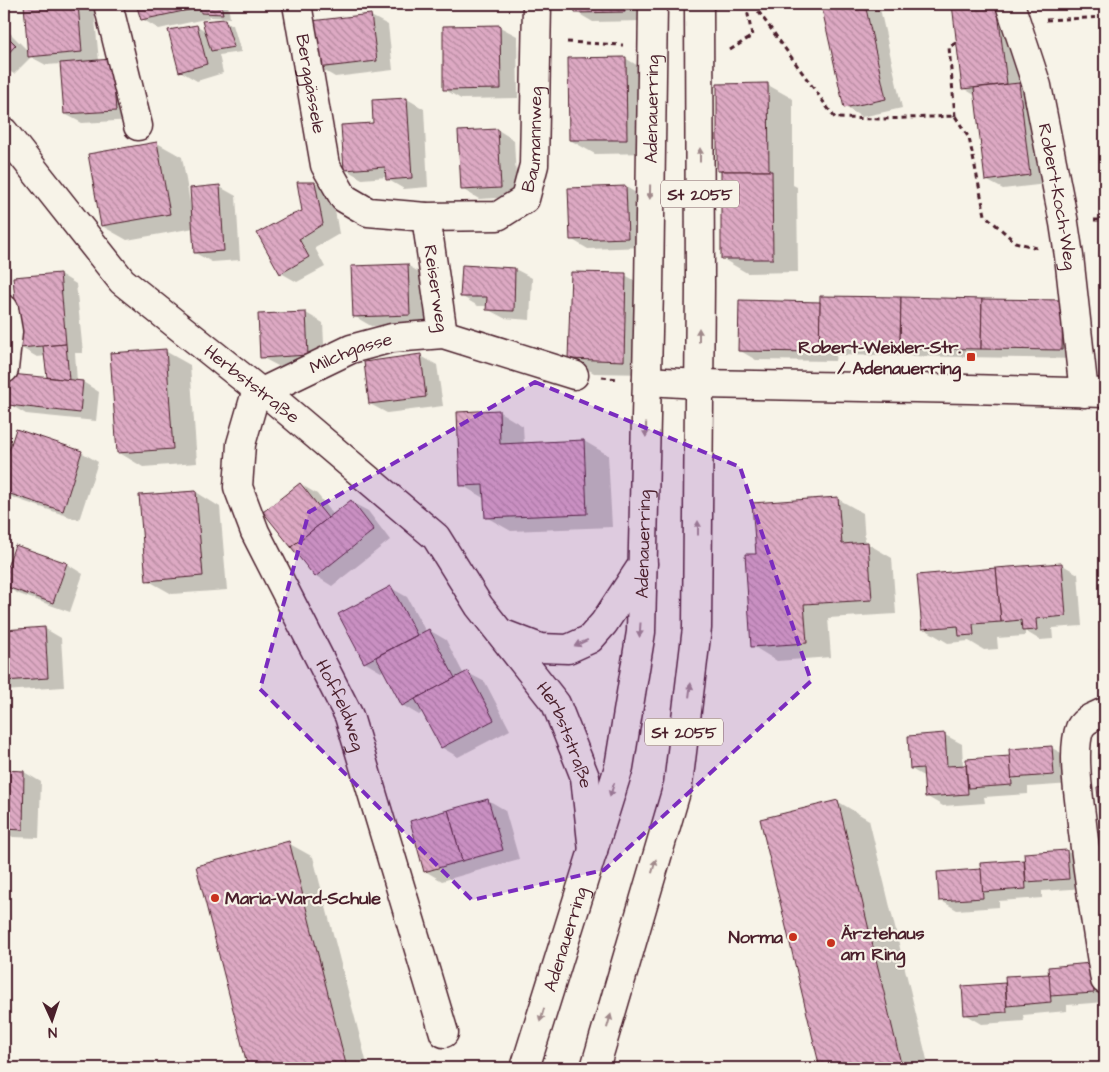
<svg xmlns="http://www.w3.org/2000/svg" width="1109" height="1072" viewBox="0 0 1109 1072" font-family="'Architects Daughter',sans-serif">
<defs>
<pattern id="building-back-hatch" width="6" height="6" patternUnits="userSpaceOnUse" patternTransform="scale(1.25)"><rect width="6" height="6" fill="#dda9c3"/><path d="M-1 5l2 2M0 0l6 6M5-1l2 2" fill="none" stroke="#b5899f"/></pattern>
</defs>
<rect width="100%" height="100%" fill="#f7f3e8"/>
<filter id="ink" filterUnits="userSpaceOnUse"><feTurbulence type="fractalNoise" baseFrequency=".02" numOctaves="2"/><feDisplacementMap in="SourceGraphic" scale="10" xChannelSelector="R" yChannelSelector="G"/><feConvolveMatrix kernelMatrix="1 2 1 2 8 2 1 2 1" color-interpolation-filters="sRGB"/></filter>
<g filter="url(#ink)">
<g fill="#0003">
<rect x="4" y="4" width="5" height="5"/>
<polygon points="25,4 85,4 94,9 99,61 129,70 132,120 82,123 65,114 61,64 46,65 31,57 14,74 4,68 4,27 29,52"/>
<polygon points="137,4 228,4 230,18 211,17 208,15 209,18 159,29 142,19"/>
<polygon points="576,4 641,4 641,21 593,22 576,12"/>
<polygon points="822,4 879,4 902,108 862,117 845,107"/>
<polygon points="953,4 1013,4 1022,86 1036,94 1046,184 1003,189 986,180 976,96 963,88"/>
<polygon points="371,16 388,25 393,70 335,77 318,67"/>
<polygon points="224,21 233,25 241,52 219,55 223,73 197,81 180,71 197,26 206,31"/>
<polygon points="500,27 517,36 518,98 461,99 444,89 444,28"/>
<polygon points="625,58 650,73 651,153 595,154 570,140"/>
<polygon points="768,85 793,99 793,185 797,187 798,272 747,273 723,259 722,173 718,171"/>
<polygon points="407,99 424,109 428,187 404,189 387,179 387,177 362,179 345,169 374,124"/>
<polygon points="498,130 514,140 517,197 479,199 462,189"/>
<polygon points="157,143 182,157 191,208 220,187 236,196 240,260 212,262 195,253 194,228 127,240 102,226"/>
<polygon points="315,183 332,193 339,234 315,248 325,267 297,282 281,273"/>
<polygon points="626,187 643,197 644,247 588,249 571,239"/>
<polygon points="407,265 424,275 426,324 371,326 354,316"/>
<polygon points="515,269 532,278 530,320 504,318 487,309 487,306 478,306 461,296"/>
<polygon points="60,274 76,284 83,353 75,353 77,382 83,382 99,392 96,421 26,414 9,404 53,379 48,376 46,356 37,357 20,347"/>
<polygon points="625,275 650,289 648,374 594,373 570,359"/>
<polygon points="1063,301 1079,359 836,355 835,361 756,360 739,350 821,303"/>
<polygon points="306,313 323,323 325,364 278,366 261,357"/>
<polygon points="165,351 190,365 197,463 143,467 118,452"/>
<polygon points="421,356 437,365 443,406 387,413 370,404"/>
<polygon points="498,411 523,426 524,444 584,441 608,455 612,527 511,531 486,517 485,499 462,485"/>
<polygon points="17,431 81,452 98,462 79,520 14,498 4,493 4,470"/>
<polygon points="300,484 317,494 334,515 351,502 368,511 390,540 332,586 316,576 265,512"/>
<polygon points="196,492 220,507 227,590 172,594 147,580"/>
<polygon points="838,499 863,513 865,544 868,544 892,558 896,614 828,618 831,657 777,661 753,646 757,555"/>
<polygon points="16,546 67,564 83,574 70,612 19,594 4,586 4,580"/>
<polygon points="1061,564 1078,574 1082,626 1052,628 1053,639 1040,640 1025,631 1025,636 997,638 998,649 984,650 969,641 948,643 923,628"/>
<polygon points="391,588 407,597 426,632 429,630 446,640 464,675 468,673 485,682 510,730 458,757 441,747 423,712 419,715 402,705 384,670 381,672 364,662"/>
<polygon points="44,628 61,638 64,687 4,691 4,631"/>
<polygon points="945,735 962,744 963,767 1011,757 1011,750 1052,748 1069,757 1071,784 1028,787 1028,794 984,797 985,803 943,806 926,796 925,777 911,769"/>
<polygon points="4,772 24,772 41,782 39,838 13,837 4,832"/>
<polygon points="488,800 505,810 519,859 442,881 425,871"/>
<polygon points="837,801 869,820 929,1068 821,1068 762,820"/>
<polygon points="288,843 313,857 368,1068 249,1068 197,867"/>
<polygon points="1066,851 1083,861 1085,888 1042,891 1042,898 999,901 999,907 957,910 940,900 982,870 981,864 1025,861"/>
<polygon points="1105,973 1105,1002 1067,1005 1067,1011 1023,1015 1024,1021 982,1024 965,1014 963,987 1007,984"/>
</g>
<g fill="url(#building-back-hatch)" stroke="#4a1f2b">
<polygon points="24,4 78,4 82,52 28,57"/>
<polygon points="136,4 191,4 193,9 141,20"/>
<polygon points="200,4 221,4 223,14 201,13"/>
<polygon points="575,4 625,4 625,12 575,13"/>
<polygon points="821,4 846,4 822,9"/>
<polygon points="846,4 865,4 886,99 844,108 822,9"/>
<polygon points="952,4 997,4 1007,84 962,89"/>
<polygon points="371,14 377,61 317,68 311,21"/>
<polygon points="225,19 234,47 211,51 202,21"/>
<polygon points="197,25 207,64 179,72 168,30"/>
<polygon points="500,25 501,89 443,90 443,26"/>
<polygon points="4,33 16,45 4,58"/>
<polygon points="626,57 627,140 569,140 568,58"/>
<polygon points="112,59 116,111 64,114 60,63"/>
<polygon points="768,83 769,171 717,171 717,84"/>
<polygon points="1019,83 1030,175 985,181 974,88"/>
<polygon points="407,98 412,178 386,180 385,167 344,170 341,125 373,123 372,100"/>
<polygon points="498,129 501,188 461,190 458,131"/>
<polygon points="157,142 170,214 101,226 88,154"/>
<polygon points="721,171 772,171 773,259 721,259"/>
<polygon points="297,182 315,182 323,224 299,239 309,257 280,274 257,233 286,217 302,211"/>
<polygon points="220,185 224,251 194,253 190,188"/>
<polygon points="626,186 628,238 570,240 568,188"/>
<polygon points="408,264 410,315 353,317 351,266"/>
<polygon points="462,265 515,268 514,311 486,310 487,297 460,297"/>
<polygon points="571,272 626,273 624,361 568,359"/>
<polygon points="1103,272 1105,272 1105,314"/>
<polygon points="60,273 66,344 19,348 13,277"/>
<polygon points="820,296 901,297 900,348 819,346"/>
<polygon points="901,297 982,299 981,349 900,348"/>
<polygon points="982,299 1063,300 1062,350 981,349"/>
<polygon points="739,300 820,302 819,352 738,351"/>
<polygon points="306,312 308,355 260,358 258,314"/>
<polygon points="66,344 69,380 47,377 43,346"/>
<polygon points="166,349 173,449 117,453 110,353"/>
<polygon points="421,354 426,397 369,404 364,362"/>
<polygon points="11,374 83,381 80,413 8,405"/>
<polygon points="499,410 500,444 584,440 587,514 485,518 483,485 460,486 457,412"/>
<polygon points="16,429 82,451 63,511 4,492 4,466"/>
<polygon points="300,483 328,518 291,547 263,512"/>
<polygon points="196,491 203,576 146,581 139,495"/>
<polygon points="838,497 842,544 868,542 872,600 804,604 807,643 751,647 745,554 756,554 752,503"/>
<polygon points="351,500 374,530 315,577 291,547"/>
<polygon points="15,545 67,563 53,603 4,586 4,576"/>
<polygon points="1062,563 1066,616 1036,619 1037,630 1022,631 1021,620 1001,622 996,568"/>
<polygon points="996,568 1001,622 973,624 974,635 959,636 958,626 922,629 917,575"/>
<polygon points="391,586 417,635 364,663 338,614"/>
<polygon points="45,627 48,678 4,681 4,630"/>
<polygon points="429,629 455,678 402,706 376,657"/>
<polygon points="1100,649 1105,649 1105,675 1101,675"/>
<polygon points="468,671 494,720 441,748 415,699"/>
<polygon points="945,733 947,766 966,765 968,794 925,797 923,768 910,769 908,736"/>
<polygon points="1052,746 1054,775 1011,778 1009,749"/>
<polygon points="1010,756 1012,785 968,788 966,759"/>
<polygon points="4,770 24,771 23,830 4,829"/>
<polygon points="1105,786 1105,819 1100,820 1097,787"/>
<polygon points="488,799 503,850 462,861 448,810"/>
<polygon points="838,800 902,1068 820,1068 760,819"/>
<polygon points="448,810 462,861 424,872 410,821"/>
<polygon points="289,841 347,1068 248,1068 196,866"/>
<polygon points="1067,850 1069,879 1026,882 1024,853"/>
<polygon points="1024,860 1026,889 982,892 980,863"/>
<polygon points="981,869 983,898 939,901 937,872"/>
<polygon points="1091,963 1094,993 1050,996 1048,967"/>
<polygon points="1049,974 1051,1002 1007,1006 1005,976"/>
<polygon points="1005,983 1007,1012 964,1015 962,986"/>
</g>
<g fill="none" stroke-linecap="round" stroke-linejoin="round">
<defs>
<g id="minor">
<polyline points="108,4 138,126"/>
<path id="s1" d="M297,4L325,165L344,198L368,212L426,217L498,216L525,199L534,165L537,4"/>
<path id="s2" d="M1010,4L1037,86L1064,223L1069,256L1084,393"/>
<path id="s3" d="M4,132L122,281L257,389L264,391L436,537L479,606L556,704L585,777L593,851"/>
<path id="s4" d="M426,217L443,334"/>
<polyline points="4,309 8,332 4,369"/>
<polyline points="647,381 699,384 969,389 1105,393"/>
<path id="s5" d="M257,389L241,444L238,487L255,532L349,716L444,1033"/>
<path id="s6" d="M264,391L351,349L392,338L443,334L574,375"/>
<polyline points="501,633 540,648 568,649 590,639 604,623 643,564"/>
<path d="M1105,712C1097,715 1084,720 1080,728C1072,747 1078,793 1081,815C1087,870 1096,925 1105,980"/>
</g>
<g id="major">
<path id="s7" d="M525,1068L619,767L641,632L649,289L653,4"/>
<polyline points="595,1068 678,785 697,628 700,285 699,4"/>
</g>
</defs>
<use href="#minor" stroke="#4a1f2b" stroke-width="31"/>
<use href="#major" stroke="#4a1f2b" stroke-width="31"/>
<g stroke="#4a1f2b" stroke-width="3" stroke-dasharray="5 4" stroke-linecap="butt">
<polyline points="753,4 835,118 883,119 955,116 969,138 985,215 1015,242 1037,248"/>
<polyline points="1046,20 1105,17"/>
<polyline points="567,42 623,45"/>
<polyline points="730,50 752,36 746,4"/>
<polyline points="955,116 949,47 956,43"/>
<polyline points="1094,220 1105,220"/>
<polyline points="602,377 618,379"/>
<polyline points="435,1061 438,1068"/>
</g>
<use href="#minor" stroke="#f7f3e8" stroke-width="28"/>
<use href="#major" stroke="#f7f3e8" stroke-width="28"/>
</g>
<defs><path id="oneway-solid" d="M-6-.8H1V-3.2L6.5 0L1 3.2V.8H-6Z" transform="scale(1.25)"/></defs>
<g fill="#a0898a">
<use href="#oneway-solid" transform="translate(700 155) rotate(-90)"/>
<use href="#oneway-solid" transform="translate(650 192) rotate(91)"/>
<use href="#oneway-solid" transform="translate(699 335) rotate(-90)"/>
<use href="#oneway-solid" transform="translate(646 430) rotate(91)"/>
<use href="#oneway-solid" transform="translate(698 528) rotate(-90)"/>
<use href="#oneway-solid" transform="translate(640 630) rotate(94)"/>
<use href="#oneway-solid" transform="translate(581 643) rotate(156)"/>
<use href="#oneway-solid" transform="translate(690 690) rotate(-83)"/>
<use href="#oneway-solid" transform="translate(612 790) rotate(107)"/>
<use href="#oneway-solid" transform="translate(654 866) rotate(-74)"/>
<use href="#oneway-solid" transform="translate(542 1015) rotate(107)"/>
<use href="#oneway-solid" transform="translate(609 1021) rotate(-74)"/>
</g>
</g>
<path fill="#7b2cbf" fill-opacity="0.2" stroke="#7b2cbf" stroke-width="4" stroke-dasharray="10 6" stroke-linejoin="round" d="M535,382L740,467L811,681L604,870L472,900L260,689L309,512Z"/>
<g fill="#c8321e" stroke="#f7f3e8" stroke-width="2">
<rect x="966" y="352" width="10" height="10" rx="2.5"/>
<circle cx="215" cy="898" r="5"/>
<circle cx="793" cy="937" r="5"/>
<circle cx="831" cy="943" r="5"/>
</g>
<g text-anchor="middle" stroke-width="4.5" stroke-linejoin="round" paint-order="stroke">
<g fill="#f7f3e8" stroke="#7e5f64" stroke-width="1">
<rect x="661" y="180.5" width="78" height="27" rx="4"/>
<rect x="645" y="718.5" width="78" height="27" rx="4"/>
</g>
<g font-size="16" font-weight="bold" fill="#4a1f2b">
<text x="700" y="200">St 2055</text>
<text x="684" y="738">St 2055</text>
</g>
<g font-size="18" fill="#4a1f2b" stroke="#f7f3e8">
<text dy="6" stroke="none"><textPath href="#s1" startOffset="81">Berggässele</textPath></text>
<text dy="6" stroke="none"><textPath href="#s7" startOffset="975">Adenauerring</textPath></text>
<text dy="6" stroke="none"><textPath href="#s1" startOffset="452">Baumannweg</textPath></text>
<text dy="6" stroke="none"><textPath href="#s2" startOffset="199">Robert-Koch-Weg</textPath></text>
<text dy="6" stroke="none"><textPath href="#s4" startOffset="72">Reiserweg</textPath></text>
<text dy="6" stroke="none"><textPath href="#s6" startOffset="95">Milchgasse</textPath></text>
<text transform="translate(252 384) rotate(38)" y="6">Herbststraße</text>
<text dy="6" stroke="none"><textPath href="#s7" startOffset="540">Adenauerring</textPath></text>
<text dy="6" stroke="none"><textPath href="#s5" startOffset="342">Hoffeldweg</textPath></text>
<text dy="6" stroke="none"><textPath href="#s3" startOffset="834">Herbststraße</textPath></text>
<text dy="6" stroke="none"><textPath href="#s7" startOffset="135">Adenauerring</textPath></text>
</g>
<g font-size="18" font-weight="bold" fill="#4a1f2b" stroke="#f7f3e8" text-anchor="end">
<text x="961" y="353">Robert-Weixler-Str.<tspan x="961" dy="21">/ Adenauerring</tspan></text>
<text x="225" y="904" text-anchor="start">Maria-Ward-Schule</text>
<text x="841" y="939" text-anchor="start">Ärztehaus<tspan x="841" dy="21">am Ring</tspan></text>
<text x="783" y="943">Norma</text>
</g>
</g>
<rect width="1109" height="1072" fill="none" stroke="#f7f3e8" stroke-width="20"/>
<rect x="10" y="10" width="1089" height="1052" fill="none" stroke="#4a1f2b" stroke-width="2" filter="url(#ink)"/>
<g transform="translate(52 1020) rotate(177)" stroke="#f7f3e8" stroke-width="4" paint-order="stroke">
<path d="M0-4L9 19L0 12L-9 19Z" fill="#4a1f2b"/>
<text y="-8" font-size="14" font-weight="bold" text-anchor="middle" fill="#4a1f2b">N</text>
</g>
</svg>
